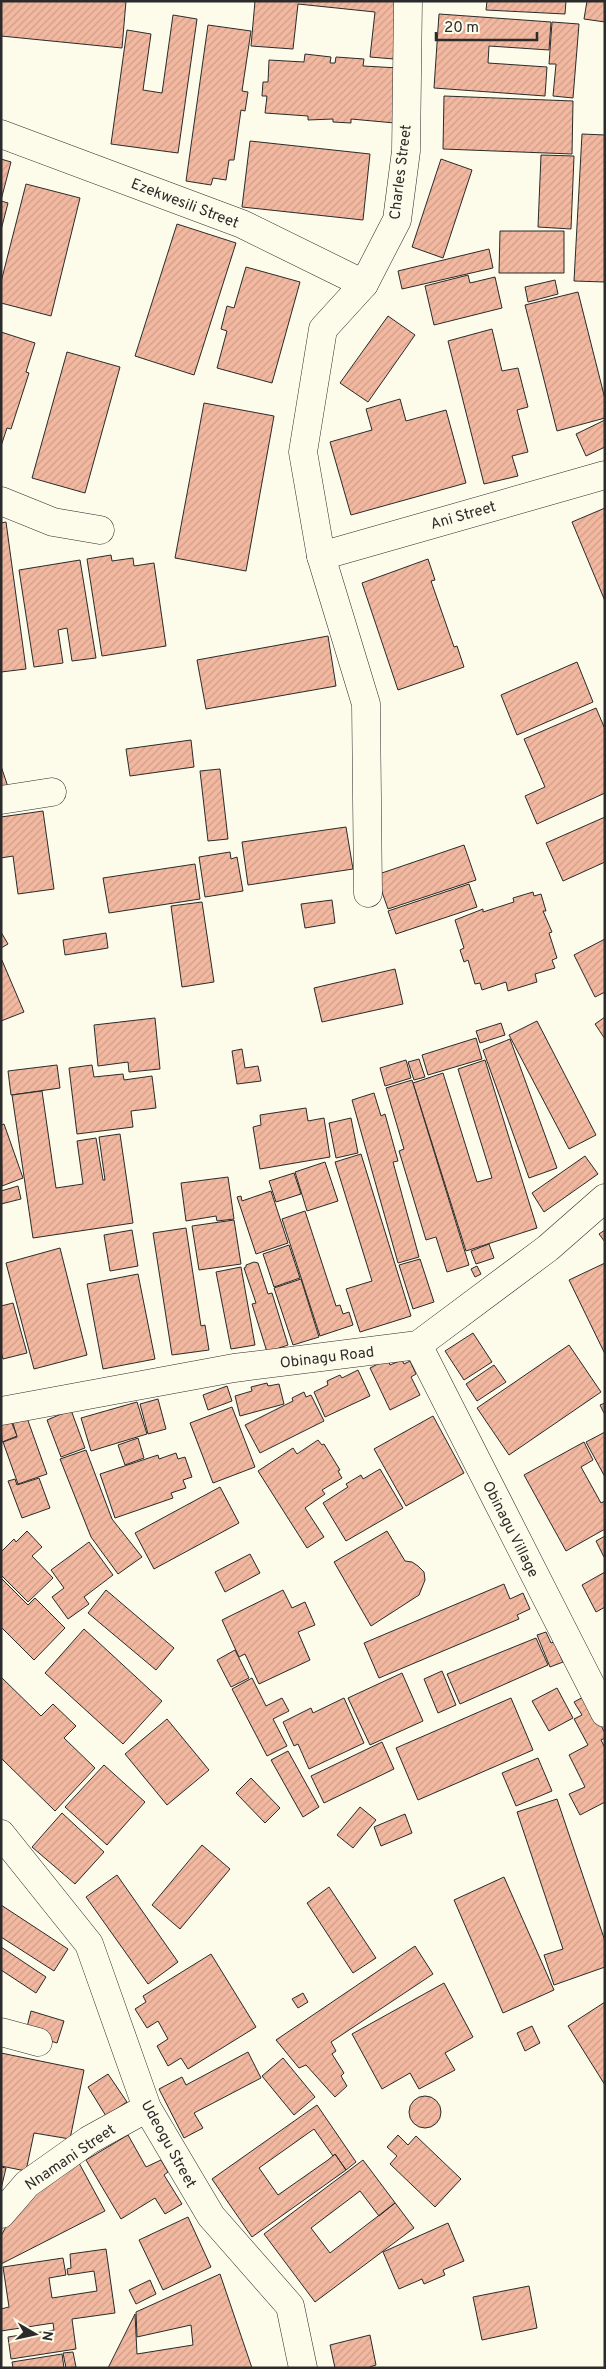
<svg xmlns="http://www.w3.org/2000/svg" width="606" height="2369" viewBox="0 0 606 2369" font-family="Overpass,sans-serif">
<defs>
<pattern id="building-hatch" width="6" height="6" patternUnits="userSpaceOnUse" patternTransform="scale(1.25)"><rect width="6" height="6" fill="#f2b8a0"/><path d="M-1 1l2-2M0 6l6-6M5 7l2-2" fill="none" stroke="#d09e8a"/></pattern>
</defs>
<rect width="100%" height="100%" fill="#fdfbea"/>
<g fill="url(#building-hatch)" stroke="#2b2b2b" fill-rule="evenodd">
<polygon points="1,1 126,1 122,48 1,36"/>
<polygon points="255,1 400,1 394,59 370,57 375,12 298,4 293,49 251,46"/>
<polygon points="487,1 566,1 565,14 486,10"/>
<polygon points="587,1 605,1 605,22 584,19"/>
<polygon points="439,14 551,22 549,50 489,46 488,63 547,67 545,96 434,88"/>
<polygon points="173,15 197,19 178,153 111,144 127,30 151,34 143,90 162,93"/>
<polygon points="552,22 579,24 573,98 553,96 556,64 549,64"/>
<polygon points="208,25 251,31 242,91 248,92 245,111 241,110 234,160 229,160 226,180 213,178 211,185 186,181"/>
<polygon points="305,54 331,57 330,63 335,63 336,57 364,59 363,66 399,68 395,123 351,119 351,123 333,122 333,119 308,120 308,116 265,113 267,96 262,96 263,82 268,82 269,60 304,62"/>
<polygon points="444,96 573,101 572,154 443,149"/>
<polygon points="582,134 605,135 605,282 574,281"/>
<polygon points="250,141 370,154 363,220 242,207"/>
<polygon points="541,155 574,156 571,229 538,227"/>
<polygon points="1,159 11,162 1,200"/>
<polygon points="441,159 472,170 443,258 412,247"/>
<polygon points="26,184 80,198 51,316 1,303 1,282"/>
<polygon points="1,201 8,203 1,230"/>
<polygon points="177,224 236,243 194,375 135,356"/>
<polygon points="500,231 564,231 564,273 499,273"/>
<polygon points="489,249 493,268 402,289 398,271"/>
<polygon points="246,267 300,282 272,383 217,368 227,331 221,329 227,306 234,308"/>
<polygon points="468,275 470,283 495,277 502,308 434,325 425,286"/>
<polygon points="555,280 558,294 528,302 525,287"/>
<polygon points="578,292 605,399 605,418 557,431 525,305"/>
<polygon points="388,316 415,335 368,402 340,383"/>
<polygon points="492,329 502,371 518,368 528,407 517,410 528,452 512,456 518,476 484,484 448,341"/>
<polygon points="1,332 35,343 26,372 29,373 11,429 7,428 1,446"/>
<polygon points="67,352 120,367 85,493 32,478"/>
<polygon points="400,399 406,421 446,410 466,483 351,515 330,442 372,430 366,409"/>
<polygon points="204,403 274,416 246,571 175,558"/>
<polygon points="605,420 605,447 586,456 576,434"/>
<polygon points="605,508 605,601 572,522"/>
<polygon points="6,522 26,669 1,672 1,523"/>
<polygon points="111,555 112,561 133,558 134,566 154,563 166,646 102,656 87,559"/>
<polygon points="428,559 435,580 431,581 454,647 457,646 464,667 398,690 362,583"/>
<polygon points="80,560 96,658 72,661 67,628 58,630 63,663 34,667 19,570"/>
<polygon points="328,636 336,686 206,709 197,660"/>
<polygon points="577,662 593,702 517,735 501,695"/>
<polygon points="596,708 605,729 605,793 537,824 525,796 545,787 524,739"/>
<polygon points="191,740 194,767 130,776 126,749"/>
<polygon points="1,766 9,790 1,793"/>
<polygon points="220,769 228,839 208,841 200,771"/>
<polygon points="43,811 54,889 18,894 13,856 1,858 1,817"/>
<polygon points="605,817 605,862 563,881 546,843"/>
<polygon points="346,827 353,869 248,885 242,842"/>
<polygon points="464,845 476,880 388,909 376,875"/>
<polygon points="230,852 231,859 237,857 243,891 205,897 199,857"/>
<polygon points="195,864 200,899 109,913 103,878"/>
<polygon points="469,884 477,907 396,934 388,911"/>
<polygon points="533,892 534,896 541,894 546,911 543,911 552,932 549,933 557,958 552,960 555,968 535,974 537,982 508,991 506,982 482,990 480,983 475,984 468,960 464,962 460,950 464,948 455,920 483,909 483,912 514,902 513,898"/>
<polygon points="332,900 335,923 305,928 301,904"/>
<polygon points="202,902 214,982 182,987 171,906"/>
<polygon points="1,932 8,944 1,948"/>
<polygon points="106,933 108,948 65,955 63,940"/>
<polygon points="605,939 605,992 595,997 574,955"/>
<polygon points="1,958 24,1012 1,1021"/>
<polygon points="395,969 403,1004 322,1022 314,988"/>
<polygon points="605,1017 605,1039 595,1024"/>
<polygon points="155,1018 160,1069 129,1072 128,1062 98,1066 94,1025"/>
<polygon points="537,1021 596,1135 569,1149 509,1035"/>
<polygon points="501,1023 505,1035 480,1043 476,1031"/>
<polygon points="476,1038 482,1059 428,1075 422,1055"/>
<polygon points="510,1039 557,1168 529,1178 483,1050"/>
<polygon points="242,1049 245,1068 258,1066 261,1081 237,1084 232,1051"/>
<polygon points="419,1059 425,1077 414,1080 408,1062"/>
<polygon points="406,1060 411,1078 385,1086 380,1068"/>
<polygon points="485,1060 537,1228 466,1251 413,1083 443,1073 477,1182 492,1178 458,1069"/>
<polygon points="57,1065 60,1088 11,1095 8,1071"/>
<polygon points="92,1065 94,1077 123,1074 124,1080 152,1076 156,1108 131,1111 133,1127 77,1134 69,1068"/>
<polygon points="412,1080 469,1265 447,1272 436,1237 426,1240 399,1151 404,1149 386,1088"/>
<polygon points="42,1091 56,1188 83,1184 77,1141 96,1138 103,1180 105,1180 99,1137 120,1134 133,1223 33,1238 12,1095"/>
<polygon points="374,1093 381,1116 385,1114 398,1161 393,1162 419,1257 398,1263 352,1100"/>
<polygon points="306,1108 308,1121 324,1118 330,1157 260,1169 253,1127 261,1125 260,1115"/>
<polygon points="351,1118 358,1153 336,1158 329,1123"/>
<polygon points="4,1124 23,1178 2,1186 1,1125"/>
<polygon points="361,1154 411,1316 360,1332 346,1289 372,1281 335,1162"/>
<polygon points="585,1156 598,1174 544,1212 532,1193"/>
<polygon points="325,1162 338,1201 307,1211 295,1172"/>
<polygon points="294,1173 301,1194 276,1202 269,1181"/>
<polygon points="228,1177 234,1219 217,1221 216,1216 186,1221 181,1183"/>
<polygon points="18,1186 21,1199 1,1204 1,1191"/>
<polygon points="271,1191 288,1243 256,1254 237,1197 241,1196 242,1201"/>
<polygon points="305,1211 336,1306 340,1305 343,1314 349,1312 353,1325 320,1336 282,1219"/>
<polygon points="234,1220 241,1264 199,1270 192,1226"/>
<polygon points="186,1228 201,1326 205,1325 209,1350 172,1355 153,1233"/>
<polygon points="132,1230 138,1266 110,1271 104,1235"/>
<polygon points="605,1230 605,1242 599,1234"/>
<polygon points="489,1244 494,1258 476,1264 471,1251"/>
<polygon points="289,1245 300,1278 274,1287 263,1254"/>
<polygon points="60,1248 87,1355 34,1369 6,1263"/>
<polygon points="420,1259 434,1302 413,1309 399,1265"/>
<polygon points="254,1262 258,1263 268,1294 272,1293 288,1345 267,1352 252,1304 256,1303 244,1268 246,1267 246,1265"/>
<polygon points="605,1263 605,1354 569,1280"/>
<polygon points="477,1266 481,1274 475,1277 471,1269"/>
<polygon points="241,1267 255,1345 231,1349 216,1272"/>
<polygon points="138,1274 155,1359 103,1369 87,1284"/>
<polygon points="301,1279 319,1337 293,1345 274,1288"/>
<polygon points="13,1303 27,1353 3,1359 1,1352 1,1306"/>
<polygon points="473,1333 492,1362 464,1380 445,1351"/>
<polygon points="569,1345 601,1392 509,1455 477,1408"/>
<polygon points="388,1359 390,1365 402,1360 404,1364 410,1361 416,1374 411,1377 420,1395 390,1410 370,1368"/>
<polygon points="494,1365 506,1382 477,1401 466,1384"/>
<polygon points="358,1370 370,1396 325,1417 314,1392 328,1385 327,1381 340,1375 342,1378"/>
<polygon points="267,1383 268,1386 279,1384 284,1404 240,1416 235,1396 252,1391 251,1387"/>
<polygon points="227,1386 232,1401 208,1410 203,1395"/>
<polygon points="304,1392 306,1397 311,1395 324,1421 260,1453 245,1425 293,1401 292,1398"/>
<polygon points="158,1399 166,1429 148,1434 140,1404"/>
<polygon points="137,1402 147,1434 91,1451 81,1418"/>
<polygon points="605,1403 605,1415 600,1405"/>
<polygon points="232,1407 255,1467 213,1483 190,1423"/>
<polygon points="71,1410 85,1448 61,1457 47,1420"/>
<polygon points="26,1415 47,1474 18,1484 3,1442 17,1437 12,1420"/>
<polygon points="433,1416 464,1473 406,1506 374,1449"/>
<polygon points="11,1421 17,1436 2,1442 1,1424"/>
<polygon points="605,1432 605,1477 586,1442"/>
<polygon points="138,1438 144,1458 125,1465 118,1445"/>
<polygon points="318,1440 322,1445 324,1444 340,1470 338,1471 342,1478 322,1490 325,1494 305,1508 324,1537 307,1548 258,1471 293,1448 297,1454"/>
<polygon points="584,1442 593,1460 581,1467 601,1503 605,1501 605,1529 566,1551 524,1475"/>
<polygon points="86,1450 112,1519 142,1557 118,1574 91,1537 60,1459"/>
<polygon points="176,1453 178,1459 185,1457 192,1477 183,1480 186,1488 171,1493 173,1498 115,1518 100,1474 158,1455 159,1459"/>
<polygon points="380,1469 403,1508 346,1541 323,1503 348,1487 346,1484 361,1475 363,1479"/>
<polygon points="39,1478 50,1508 22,1518 8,1481 15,1479 17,1485"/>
<polygon points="220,1487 239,1523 154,1569 135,1533"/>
<polygon points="27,1531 42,1547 32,1556 53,1578 28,1602 1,1575 1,1552 14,1539 16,1542"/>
<polygon points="387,1531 405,1561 412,1562 418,1566 424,1572 425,1580 419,1595 371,1626 334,1562"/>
<polygon points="605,1536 605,1556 604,1557 596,1541"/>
<polygon points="89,1542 113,1575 84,1597 89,1604 68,1619 52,1597 64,1588 51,1570"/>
<polygon points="250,1554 260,1573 225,1592 215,1572"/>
<polygon points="605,1572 605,1607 596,1612 582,1585"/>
<polygon points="1,1578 28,1605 35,1598 65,1628 34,1660 1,1627"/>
<polygon points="504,1584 510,1599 523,1593 530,1609 517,1615 519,1619 379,1678 364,1643"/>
<polygon points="106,1590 174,1648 156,1670 88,1613"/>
<polygon points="283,1590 292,1608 305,1602 315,1625 298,1632 310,1660 259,1684 245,1654 239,1657 222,1620"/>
<polygon points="84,1629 162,1701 123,1744 45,1673"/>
<polygon points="546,1632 551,1643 554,1642 563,1662 550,1667 537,1635"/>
<polygon points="536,1638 548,1665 460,1704 447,1674"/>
<polygon points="235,1650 249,1678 231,1687 217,1660"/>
<polygon points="442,1671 456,1705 438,1713 424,1679"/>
<polygon points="402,1673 423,1721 370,1745 348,1698"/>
<polygon points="1,1677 41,1716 53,1704 76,1726 64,1738 95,1768 55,1811 1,1758"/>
<polygon points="252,1678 266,1706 282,1698 289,1711 273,1719 287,1746 267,1756 232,1689"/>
<polygon points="557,1688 573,1718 549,1731 532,1701"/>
<polygon points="585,1696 605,1733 605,1738 601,1740 605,1748 605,1802 580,1815 569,1794 585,1787 569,1755 588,1745 574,1719 582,1715 574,1702"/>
<polygon points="344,1698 364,1743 309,1769 298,1744 294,1746 283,1722 311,1708 313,1713"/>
<polygon points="511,1698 533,1750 418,1800 396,1748"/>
<polygon points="167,1719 209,1770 167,1805 125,1754"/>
<polygon points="382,1742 394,1769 324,1803 311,1776"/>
<polygon points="288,1751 319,1807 303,1817 271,1760"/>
<polygon points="538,1758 552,1791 516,1806 502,1773"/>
<polygon points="104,1765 145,1802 107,1845 65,1807"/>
<polygon points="251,1778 280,1808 265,1823 236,1793"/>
<polygon points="557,1799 605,1941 605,1967 554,1985 544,1955 563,1949 517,1812"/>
<polygon points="360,1807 376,1820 353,1848 337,1835"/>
<polygon points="62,1813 104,1852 75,1884 32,1847"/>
<polygon points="405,1814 412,1833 381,1846 374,1827"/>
<polygon points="202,1845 230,1869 180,1929 152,1905"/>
<polygon points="117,1875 178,1962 148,1984 86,1897"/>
<polygon points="504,1877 554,1990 503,2013 454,1900"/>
<polygon points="329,1887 376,1958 353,1973 307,1903"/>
<polygon points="1,1905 68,1949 54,1971 1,1937"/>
<polygon points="415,1946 433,1974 331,2042 336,2051 332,2054 344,2073 341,2076 347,2086 335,2097 306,2065 299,2068 276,2040"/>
<polygon points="1,1947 46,1977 36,1993 1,1970"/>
<polygon points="211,1954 256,2027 188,2069 181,2058 168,2066 157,2046 168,2039 158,2021 147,2028 135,2009 146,2002 143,1996"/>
<polygon points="444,1983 473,2037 445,2053 455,2070 419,2089 410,2073 382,2089 352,2034"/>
<polygon points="303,1993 308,2002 298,2008 292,1999"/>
<polygon points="605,2002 605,2085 568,2026"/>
<polygon points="31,2011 64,2021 57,2043 15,2030 27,2027"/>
<polygon points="532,2026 540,2043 525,2051 517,2033"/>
<polygon points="248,2052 261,2078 194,2113 203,2128 184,2138 159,2089 182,2077 186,2085"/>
<polygon points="1,2053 84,2070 70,2139 34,2133 26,2171 1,2166"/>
<polygon points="283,2058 315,2097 294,2115 262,2076"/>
<polygon points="108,2074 127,2102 106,2116 88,2087"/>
<circle cx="425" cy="2112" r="16"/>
<path d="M317,2105L356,2162L346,2170L335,2154L346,2170L252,2237L212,2179ZM314,2129L333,2156L335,2154L328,2160L278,2195L259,2168Z"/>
<polygon points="128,2135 146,2167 161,2160 168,2172 164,2175 182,2204 165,2214 155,2198 121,2219 86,2160"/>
<polygon points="398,2135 408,2145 416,2136 461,2179 435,2207 390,2164 397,2156 387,2147"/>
<path d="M363,2160L414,2228L315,2302L264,2234ZM360,2191L379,2216L395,2203L330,2253L311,2228Z"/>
<polygon points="79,2163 105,2211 1,2264 1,2236 20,2200"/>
<polygon points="1,2167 6,2168 1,2189"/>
<polygon points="188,2217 211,2267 163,2290 139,2240"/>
<polygon points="448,2223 464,2261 443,2270 445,2275 424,2284 422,2279 399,2289 383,2252"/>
<polygon points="106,2249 115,2313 72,2319 76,2349 11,2359 8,2337 54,2330 53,2323 1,2331 1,2309 9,2307 3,2267 63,2258 66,2275 49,2278 52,2298 97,2291 94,2271 68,2275 67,2269 71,2268 70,2254"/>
<polygon points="220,2274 252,2368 108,2368 135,2314 137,2354 193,2345 191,2325 137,2337 136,2312"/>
<polygon points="150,2280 156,2294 136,2304 129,2290"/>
<polygon points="529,2286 537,2328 482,2340 473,2297"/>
<polygon points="370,2335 376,2365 367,2368 335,2368 330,2345"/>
<polygon points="73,2352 76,2367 66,2368 63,2353"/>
<polygon points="62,2354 64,2368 13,2368 12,2362"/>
</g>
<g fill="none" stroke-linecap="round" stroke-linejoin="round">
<defs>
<g id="street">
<polyline points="1,134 242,224 364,284"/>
<polyline points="1,501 53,522 100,530"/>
<polyline points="321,556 605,475"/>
<polyline points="1,800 52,792"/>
<polyline points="368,893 366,704 321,556 303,452 323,329 364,284 397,220 406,151 408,1"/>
<polyline points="418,1345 605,1713"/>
<polyline points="1,1834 89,1944 147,2108 211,2216 290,2306 303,2368"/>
<polyline points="1,2032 38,2042"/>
<polyline points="1,2214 27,2184 89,2140 147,2108"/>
</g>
<polyline id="secondary" points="1,1411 234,1368 418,1345 548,1248 605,1198"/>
</defs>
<use href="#street" stroke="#2b2b2b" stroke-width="29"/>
<use href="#secondary" stroke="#2b2b2b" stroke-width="29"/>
<use href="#street" stroke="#fdfbea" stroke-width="28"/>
<use href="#secondary" stroke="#fdfbea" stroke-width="28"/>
</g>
<g text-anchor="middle" stroke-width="4" stroke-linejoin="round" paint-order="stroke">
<g font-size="15" fill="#2b2b2b" stroke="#fdfbea">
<text transform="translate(400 172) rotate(-83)" y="5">Charles Street</text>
<text transform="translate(185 203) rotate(21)" y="5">Ezekwesili Street</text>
<text transform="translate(463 515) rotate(-16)" y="5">Ani Street</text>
<text transform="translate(327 1357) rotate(-7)" y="5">Obinagu Road</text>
<text transform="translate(511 1529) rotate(63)" y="5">Obinagu Village</text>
<text transform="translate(169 2144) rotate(61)" y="5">Udeogu Street</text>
<text transform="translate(70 2157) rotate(-34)" y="5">Nnamani Street</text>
</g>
</g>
<rect width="606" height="2369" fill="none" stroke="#2b2b2b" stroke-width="5"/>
<g transform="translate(35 2334) rotate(99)" stroke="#fdfbea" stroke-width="4" paint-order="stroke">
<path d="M0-4L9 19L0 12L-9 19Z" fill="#2b2b2b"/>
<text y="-8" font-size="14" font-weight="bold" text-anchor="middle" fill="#2b2b2b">N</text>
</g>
<path d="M436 32v8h101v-8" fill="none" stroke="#2b2b2b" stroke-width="2.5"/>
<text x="444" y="32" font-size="15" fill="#2b2b2b" stroke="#fdfbea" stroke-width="4" paint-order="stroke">20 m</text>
</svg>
